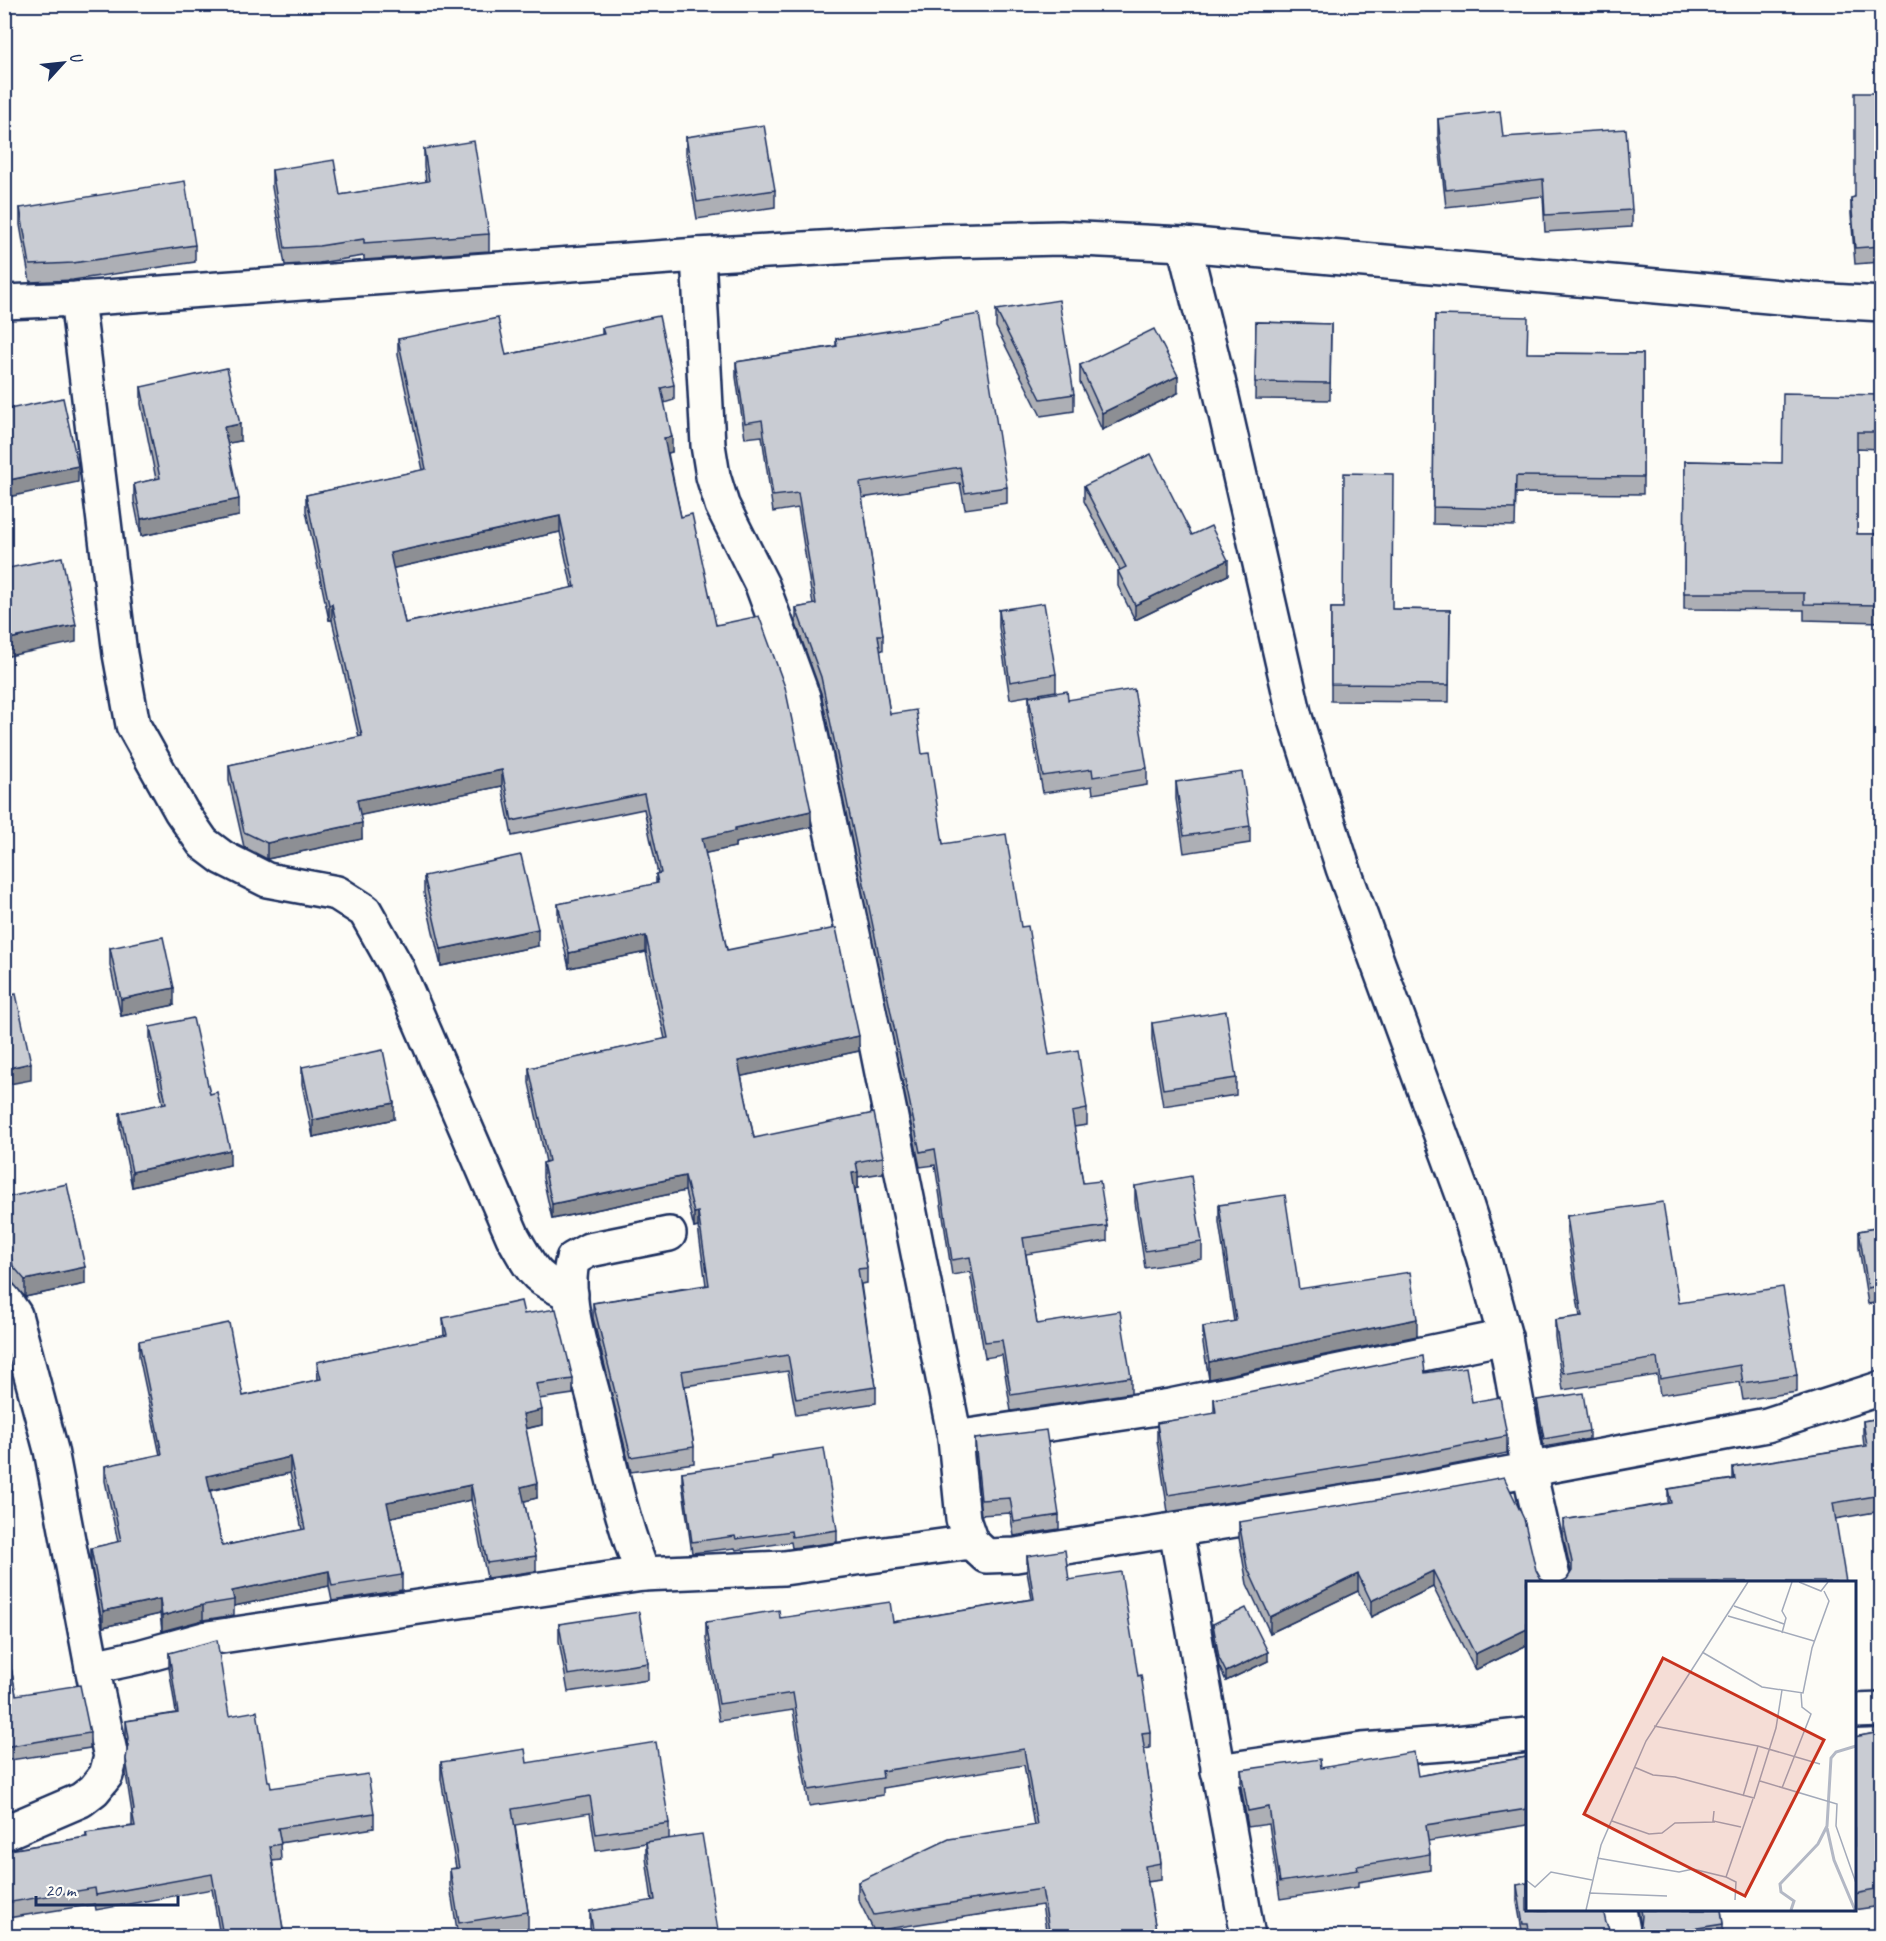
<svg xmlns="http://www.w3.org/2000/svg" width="1886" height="1941" viewBox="0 0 1886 1941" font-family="Caveat,sans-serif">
<rect width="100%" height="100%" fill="#fdfcf7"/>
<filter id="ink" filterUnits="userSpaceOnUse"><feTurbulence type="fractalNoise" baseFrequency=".0167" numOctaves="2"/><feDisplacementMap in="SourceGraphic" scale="12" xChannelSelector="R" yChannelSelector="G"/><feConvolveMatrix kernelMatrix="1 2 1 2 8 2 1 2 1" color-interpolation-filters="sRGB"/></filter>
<g filter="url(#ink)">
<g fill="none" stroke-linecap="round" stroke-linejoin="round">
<defs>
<g id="minor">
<polyline points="1184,244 1218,380 1295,717 1343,868 1463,1195 1483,1256 1505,1337 1529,1470 1554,1582"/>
<polyline points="698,255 708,445 713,476 722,505 762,585 803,697 877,1048 955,1438 963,1519 971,1542 986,1556 1016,1555 1404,1493 1767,1425 1882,1388"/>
<path d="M77,299L120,654L133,725L181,811L203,843L223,858L267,880L337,893L365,911L396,966L513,1237C533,1271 533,1278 571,1294"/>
<polyline points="4,302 77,299 698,255 942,241 1061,238 1184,244 1813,300 1882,304"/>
<polyline points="4,1299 15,1315 51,1450 92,1667 139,1657 208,1638 643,1574 784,1568 971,1542"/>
<polyline points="955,1438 1170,1406 1505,1337"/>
<polyline points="1176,1530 1248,1936"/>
<path d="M643,1574C620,1517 608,1457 594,1398C584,1359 562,1297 573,1259L589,1250L669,1234"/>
<polyline points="1854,1711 1882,1710"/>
<polyline points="1218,1771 1362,1750 1456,1743 1528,1735"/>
<polyline points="4,1833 81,1800 94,1790 106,1775 111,1757 92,1667"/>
<polyline points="1619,1910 1624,1936"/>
</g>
</defs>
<use href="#minor" stroke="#1b2f5e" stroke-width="38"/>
<use href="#minor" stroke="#fdfcf7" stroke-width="33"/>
</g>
<g fill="#adafb5" stroke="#1b2f5e" stroke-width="1.5" fill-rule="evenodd">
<polygon points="1881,93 1881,262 1855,264 1851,214 1851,198 1855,197"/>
<polygon points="1438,119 1632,210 1632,227 1545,232 1543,196 1446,207 1438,136"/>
<polygon points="686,137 775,190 775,207 697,219 686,154"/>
<polygon points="424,149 489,234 489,251 364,260 364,256 319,263 285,265 272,187 272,170 340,195 426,182 424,166"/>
<polygon points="20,208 195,245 195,262 73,280 30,282 20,225"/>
<polygon points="996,310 1074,394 1074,411 1041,416 996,327"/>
<polygon points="1435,315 1527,353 1643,354 1643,494 1516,493 1515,526 1433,524"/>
<polygon points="1256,322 1331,324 1330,400 1255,399"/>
<path d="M602,328L674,385V400L664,403L672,452L668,453L681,517L716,625L811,827L735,843V847L705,853L727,950L859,1051L741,1076L754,1138L883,1157V1173L858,1177V1188H855L867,1268V1283L861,1284L876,1387V1403L796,1415L788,1371L685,1386L694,1447V1463L631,1472L593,1318V1303L706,1285L698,1227L694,1228L685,1191L552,1219L543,1178V1163L546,1162L529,1083V1068L665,1039L646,952L569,968L558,919V904L656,884V874H658L644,809L512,836L502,786L360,815L362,839L267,859L244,847L229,781V765L359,737L332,620H329L306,511V495L423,470L398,355V339L506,355L602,335ZM560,532L572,588L405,623L393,568Z"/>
<polygon points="836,339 1007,487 1007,503 965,509 960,483 862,498 883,635 883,650 880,651 890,714 922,754 943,844 1021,927 1049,1055 1087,1109 1087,1125 1074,1127 1083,1183 1107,1226 1107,1241 1026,1254 1037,1324 1131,1377 1131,1393 1011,1411 1002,1355 985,1358 970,1272 952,1275 935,1165 920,1167 821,693 796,624 796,608 813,605 798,508 773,512 762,436 745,438 736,377 736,362 836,346"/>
<polygon points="1080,365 1178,393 1102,430 1080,382"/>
<polygon points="141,387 240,441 227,443 239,516 141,536 134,501 134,484 156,479 141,404"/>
<polygon points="1881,395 1881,449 1857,448 1857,534 1881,534 1881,622 1804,620 1804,610 1684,609 1685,461 1782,463"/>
<polygon points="1084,486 1192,535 1228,575 1135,620 1118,586 1118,571 1120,570 1084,501"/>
<polygon points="1331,608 1450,610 1449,702 1331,701"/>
<polygon points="999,610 1056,674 1056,691 1010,699 999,627"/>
<polygon points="1029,697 1068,700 1147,768 1147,785 1093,794 1092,786 1043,793 1029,714"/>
<polygon points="1176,782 1250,826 1250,843 1184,853 1176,799"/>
<polygon points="424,876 538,946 441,966 424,893"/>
<polygon points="110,948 174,1005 121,1016 110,965"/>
<polygon points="1152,1023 1236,1078 1236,1095 1163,1106 1152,1040"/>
<polygon points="150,1027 210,1094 230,1165 132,1187 120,1128 120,1113 163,1104 150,1041"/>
<polygon points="302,1067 394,1119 313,1137 302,1084"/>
<polygon points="1135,1186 1202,1242 1202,1259 1145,1268 1135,1202"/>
<polygon points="4,1198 85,1284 25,1297 13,1283 4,1241"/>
<polygon points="1219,1205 1299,1289 1417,1336 1209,1379 1203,1344 1203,1327 1234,1322 1219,1222"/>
<polygon points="1567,1216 1679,1303 1797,1375 1797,1392 1743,1400 1740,1382 1660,1395 1657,1375 1563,1390 1555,1337 1555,1320 1580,1317 1567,1233"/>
<polygon points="1881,1227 1881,1302 1868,1304 1859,1248 1859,1231"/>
<path d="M524,1314L573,1379V1394L539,1399L542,1425L526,1429L537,1498L524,1501L536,1556V1571L487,1578L471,1500L390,1517L402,1575V1590L332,1601L329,1586L234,1606V1615L203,1620L162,1631L160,1614L103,1627L91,1563V1548L118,1542L105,1481V1466L160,1455L139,1356V1341L243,1396L318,1380L317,1362L444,1336L443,1318ZM290,1473L302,1530L222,1546L210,1491Z"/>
<polygon points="1425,1373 1472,1402 1507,1436 1507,1453 1487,1457 1487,1458 1401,1475 1168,1512 1157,1440 1157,1423 1214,1414 1214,1399"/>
<polygon points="1537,1400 1589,1431 1589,1439 1544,1447 1537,1408"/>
<polygon points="1881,1418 1881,1511 1835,1519 1567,1579 1571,1572 1563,1536 1563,1520 1668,1503 1668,1489 1733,1479 1733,1467 1864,1446 1863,1437 1863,1421"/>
<polygon points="975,1439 1059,1515 1059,1529 1014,1536 1010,1513 981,1515 975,1454"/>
<polygon points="682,1472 837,1530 837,1542 792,1548 791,1542 736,1550 735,1548 692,1553 682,1483"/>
<polygon points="1239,1522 1527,1582 1527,1645 1475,1670 1433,1587 1371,1617 1358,1591 1270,1633 1247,1584 1239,1538"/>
<polygon points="1027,1556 1069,1580 1138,1676 1150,1732 1150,1748 1144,1749 1161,1863 1161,1880 1147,1882 1157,1936 1047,1936 1042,1905 874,1931 858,1899 858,1882 1034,1826 1024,1765 883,1788 883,1795 809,1806 793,1710 719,1721 706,1639 706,1622 780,1618 893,1622 1032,1599 1027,1572"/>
<polygon points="559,1624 648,1663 648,1680 568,1692 559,1641"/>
<polygon points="1213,1624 1268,1661 1226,1681 1219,1666 1213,1632"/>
<polygon points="4,1629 16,1695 90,1733 90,1748 4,1761"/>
<polygon points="169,1653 229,1716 271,1788 374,1813 374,1828 280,1843 281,1860 272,1861 284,1936 220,1936 212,1889 96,1910 95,1904 8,1918 9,1936 4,1936 4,1851 86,1837 86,1833 132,1826 132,1813 126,1774 126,1759 128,1747 126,1736 126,1721 176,1713 169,1668"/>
<polygon points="1881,1732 1881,1906 1853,1910 1854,1910 1854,1737"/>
<polygon points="1527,1757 1527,1825 1428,1841 1430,1854 1430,1870 1358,1882 1358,1887 1280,1899 1269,1824 1248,1827 1241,1787 1241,1770 1321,1768 1418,1776"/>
<polygon points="441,1762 527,1763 669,1823 669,1839 719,1936 592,1936 590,1927 590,1911 652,1901 646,1858 646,1843 596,1851 590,1813 515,1825 528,1912 528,1929 480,1936 458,1936 450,1886 450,1869 456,1868 441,1779"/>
<polygon points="1517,1885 1606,1923 1610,1931 1617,1936 1523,1936 1517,1902"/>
<polygon points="1638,1910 1721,1910 1723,1924 1723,1936 1630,1936 1636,1934 1641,1926"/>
</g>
<g fill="#8d8f94" stroke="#1b2f5e" stroke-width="1.5">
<polygon points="1178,376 1178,393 1102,430 1102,413"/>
<polygon points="240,424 240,441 224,444 224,427"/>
<polygon points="672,437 672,452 664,454 664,438"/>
<polygon points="78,466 78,482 4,498 4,481"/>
<polygon points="239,499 239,516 141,536 141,519"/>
<polygon points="560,516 560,532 390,569 390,553"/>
<polygon points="1228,560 1228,575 1135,620 1135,605"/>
<polygon points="332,604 332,620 329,620 329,605"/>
<polygon points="76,625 76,642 4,657 4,640"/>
<polygon points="502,770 502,786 357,816 357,800"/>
<polygon points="811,811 811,827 735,843 735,847 702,854 702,838 735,828"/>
<polygon points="362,823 362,839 267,859 267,843"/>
<polygon points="538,929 538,946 441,966 441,949"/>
<polygon points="646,936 646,952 569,968 569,953"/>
<polygon points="174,988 174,1005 121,1016 121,999"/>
<polygon points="859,1036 859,1051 738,1077 738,1061"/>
<polygon points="31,1063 31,1080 4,1085 4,1069"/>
<polygon points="394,1103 394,1119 313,1137 313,1120"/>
<polygon points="230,1150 230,1165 132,1187 132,1172"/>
<polygon points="858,1172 858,1188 852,1189 852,1173"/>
<polygon points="685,1176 685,1191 552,1219 552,1204"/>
<polygon points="698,1212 698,1227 694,1228 694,1213"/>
<polygon points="85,1267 85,1284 25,1297 25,1280"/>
<polygon points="1417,1319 1417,1336 1209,1379 1209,1362"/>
<polygon points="542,1410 542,1425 523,1429 523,1414"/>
<polygon points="290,1457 290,1473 207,1491 207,1476"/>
<polygon points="537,1483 537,1498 521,1502 521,1487"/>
<polygon points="471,1485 471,1500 387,1518 387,1502"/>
<polygon points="329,1571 329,1586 234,1606 234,1600 232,1591"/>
<polygon points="1433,1571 1433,1587 1371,1617 1371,1601"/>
<polygon points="1358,1574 1358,1591 1270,1633 1270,1617"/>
<polygon points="160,1599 160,1614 103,1627 103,1611"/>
<polygon points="203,1605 203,1620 162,1631 162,1616"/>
<polygon points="1527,1629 1527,1645 1475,1670 1475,1654"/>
<polygon points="1268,1652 1268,1661 1226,1681 1226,1672"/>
</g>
<g fill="#c9ccd3" stroke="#1b2f5e" stroke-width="1.5" fill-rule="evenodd">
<polygon points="1855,93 1881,93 1881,246 1855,248 1851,198 1855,197"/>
<polygon points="1500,111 1503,137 1626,129 1632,210 1545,215 1543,179 1446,190 1438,119"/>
<polygon points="764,125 775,190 697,202 686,137"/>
<polygon points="474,141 489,234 364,243 364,239 319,246 285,248 272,170 334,160 340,195 429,181 424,149"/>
<polygon points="185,181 195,245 73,263 30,265 20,208"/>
<polygon points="1059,300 1074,394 1041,399 996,310"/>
<polygon points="979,314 1007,487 965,493 960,467 860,483 883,635 878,635 890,714 916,710 922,754 929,753 943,844 1006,834 1021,927 1028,926 1049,1055 1078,1050 1087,1109 1072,1112 1083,1183 1100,1181 1107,1226 1023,1238 1037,1324 1120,1311 1131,1377 1011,1395 1002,1340 985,1342 970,1257 952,1260 935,1149 920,1152 821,677 796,608 816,604 798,493 773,496 762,420 745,423 736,362 837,346 836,339 940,323 940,321"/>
<polygon points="1435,315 1528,317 1527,353 1643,354 1643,477 1516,476 1515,509 1433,507"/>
<path d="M659,316L674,385L661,388L672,437L664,438L681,517L692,514L716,625L759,616L785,687L811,811L735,828V831L702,838L727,950L836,928L859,1036L738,1061L754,1138L874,1113L883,1157L856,1162L858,1172L852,1173L867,1268L858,1269L876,1387L796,1399L788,1355L682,1371L694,1447L631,1457L593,1303L709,1285L698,1212L694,1213L685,1176L552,1204L543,1163L549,1161L529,1068L668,1038L646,936L569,953L558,904L658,883L656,874L661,873L644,794L512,821L502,770L357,800L362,823L267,843L244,832L229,765L362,736L332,604L329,605L306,495L426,469L398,339L498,318L506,355L604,334L602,328ZM560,516L575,587L405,623L390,553Z"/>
<polygon points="1256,322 1331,324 1330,383 1255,382"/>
<polygon points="1154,329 1178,376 1102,413 1080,365"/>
<polygon points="227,368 240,424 224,427 239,499 141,519 134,484 160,478 141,387"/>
<polygon points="1783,393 1881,395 1881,432 1857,432 1857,534 1881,534 1881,605 1804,604 1804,593 1684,593 1685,461 1782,463"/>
<polygon points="63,398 78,466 4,481 4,410"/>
<polygon points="1151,454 1192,535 1211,526 1228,560 1135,605 1118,571 1126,567 1084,486"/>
<polygon points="1344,473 1393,474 1392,609 1450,610 1449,685 1331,684 1331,608 1343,608"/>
<polygon points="62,557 76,625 4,640 4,569"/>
<polygon points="1044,603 1056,674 1010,682 999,610"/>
<polygon points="1134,689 1147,768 1093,777 1092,769 1043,776 1029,697 1067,691 1068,700"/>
<polygon points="1242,772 1250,826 1184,836 1176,782"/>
<polygon points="521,855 538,929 441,949 424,876"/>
<polygon points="163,937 174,988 121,999 110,948"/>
<polygon points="4,980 8,996 16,994 31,1063 4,1069"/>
<polygon points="1226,1011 1236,1078 1163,1089 1152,1023"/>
<polygon points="193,1018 210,1094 217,1092 230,1150 132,1172 120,1113 166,1103 150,1027"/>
<polygon points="383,1050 394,1103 313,1120 302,1067"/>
<polygon points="1191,1176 1202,1242 1145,1251 1135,1186"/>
<polygon points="67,1184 85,1267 25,1280 13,1266 4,1224 4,1198"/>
<polygon points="1285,1195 1299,1289 1410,1272 1417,1319 1209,1362 1203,1327 1236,1321 1219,1205"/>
<polygon points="1663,1202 1679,1303 1783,1287 1797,1375 1743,1383 1740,1365 1660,1379 1657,1358 1563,1373 1555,1320 1582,1316 1567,1216"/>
<polygon points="1881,1227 1881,1285 1868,1288 1859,1231"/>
<path d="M521,1301L524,1314L556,1309L573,1379L536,1384L542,1410L523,1414L537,1483L521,1487L536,1556L487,1563L471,1485L387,1502L402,1575L332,1586L329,1571L232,1591L234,1600L203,1605L162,1616L160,1599L103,1611L91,1548L121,1541L105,1466L162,1454L139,1341L229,1323L243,1396L321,1379L317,1362L447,1335L443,1318ZM290,1457L305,1529L222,1546L207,1476Z"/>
<polygon points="1423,1356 1425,1373 1466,1367 1472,1402 1500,1397 1507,1436 1486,1440 1487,1441 1401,1458 1168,1495 1157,1423 1216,1413 1214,1399"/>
<polygon points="1583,1393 1589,1431 1544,1439 1537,1400"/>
<polygon points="1881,1418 1881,1495 1833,1503 1846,1582 1561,1582 1567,1579 1572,1571 1572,1562 1563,1520 1671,1503 1668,1489 1735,1479 1733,1467 1867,1446 1863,1421"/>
<polygon points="1046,1430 1059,1515 1014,1522 1010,1498 981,1500 975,1439"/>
<polygon points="824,1448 837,1530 792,1537 791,1531 736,1539 735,1536 692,1542 682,1472 772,1459 772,1456"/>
<polygon points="1504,1477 1524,1519 1536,1570 1541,1579 1546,1582 1527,1582 1527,1629 1475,1654 1433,1571 1371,1601 1358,1574 1270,1617 1247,1567 1239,1522 1407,1495"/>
<polygon points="1065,1550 1069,1580 1121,1572 1138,1676 1141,1675 1150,1732 1142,1733 1161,1863 1145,1866 1157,1936 1050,1936 1042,1889 874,1915 858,1882 949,1839 1037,1825 1024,1749 882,1771 883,1778 809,1790 793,1693 719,1704 706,1622 779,1610 780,1618 890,1602 893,1622 1034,1599 1027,1556"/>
<polygon points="1246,1608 1268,1652 1226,1672 1219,1658 1213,1624"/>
<polygon points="639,1612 648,1663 568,1675 559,1624"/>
<polygon points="4,1629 16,1695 80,1685 90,1733 4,1747"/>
<polygon points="217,1640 229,1716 257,1711 268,1781 270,1781 271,1788 368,1774 374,1813 278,1828 281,1844 270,1846 284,1936 223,1936 212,1874 96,1895 95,1888 5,1903 9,1929 4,1930 4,1851 87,1837 86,1833 135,1826 132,1811 134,1810 126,1759 129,1738 126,1721 178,1713 169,1653"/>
<polygon points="1881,1732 1881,1889 1854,1894 1854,1737"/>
<polygon points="656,1742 669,1823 596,1834 590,1796 512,1809 528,1912 459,1923 450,1869 459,1868 441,1762 525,1749 527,1763"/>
<polygon points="1414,1752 1418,1776 1527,1757 1527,1809 1426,1825 1430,1854 1357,1866 1358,1870 1280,1882 1269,1807 1248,1811 1241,1770 1320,1759 1321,1768"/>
<polygon points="702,1834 719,1936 594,1936 590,1911 655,1900 646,1842"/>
<polygon points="1527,1883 1527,1910 1603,1910 1606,1923 1610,1931 1617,1936 1530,1936 1528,1924 1523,1924 1517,1885"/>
<polygon points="1641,1910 1721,1910 1723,1924 1646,1936 1630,1936 1636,1934 1641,1926 1642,1916"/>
</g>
</g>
<g transform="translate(1526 1581)">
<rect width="330" height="330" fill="#fdfcf7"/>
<path fill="none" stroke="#b3b8c5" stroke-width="3" d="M301,247L308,279L329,329M265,329L268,320L255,311L254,303L292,263L301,245L305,177L310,171L330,165"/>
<path fill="none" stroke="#a3aaba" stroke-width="1.5" d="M273,1L295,10L302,1M208,25L258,43M202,35L288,60M256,52L260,37L256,30L266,1M176,71L236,106L277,112L286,67L303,20L298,10M128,145L232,165L294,183M108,186L127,194L149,196L228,217L250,147L256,109M234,200L311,223L310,245L330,302M256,207L285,133L276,126L275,112M217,215L232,165M188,230L187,240L215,246M86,240L123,253L136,252L149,242L189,241M71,277L153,291L167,288L200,296L227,218M200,296L210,301L209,319M0,299L9,306L25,291L66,299M63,312L141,315M60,329L75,264L120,160L222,1"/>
<path fill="#c8321e" fill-opacity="0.15" stroke="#c8321e" stroke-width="3" d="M137,77L298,159L219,315L58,233Z"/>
<rect width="330" height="330" fill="none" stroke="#1b2f5e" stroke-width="3"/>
</g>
<rect width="1886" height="1941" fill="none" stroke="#fdfcf7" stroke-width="24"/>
<rect x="12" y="12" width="1862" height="1917" fill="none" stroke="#1b2f5e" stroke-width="2" filter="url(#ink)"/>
<g transform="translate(63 63) rotate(63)" stroke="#fdfcf7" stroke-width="4.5" paint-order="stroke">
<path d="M0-4.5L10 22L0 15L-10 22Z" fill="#1b2f5e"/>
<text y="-9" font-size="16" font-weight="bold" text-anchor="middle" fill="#1b2f5e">U</text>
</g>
<path d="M36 1896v9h142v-9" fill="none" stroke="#1b2f5e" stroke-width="3"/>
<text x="45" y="1896" font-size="18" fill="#1b2f5e" stroke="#fdfcf7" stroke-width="4.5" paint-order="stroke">20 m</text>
</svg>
